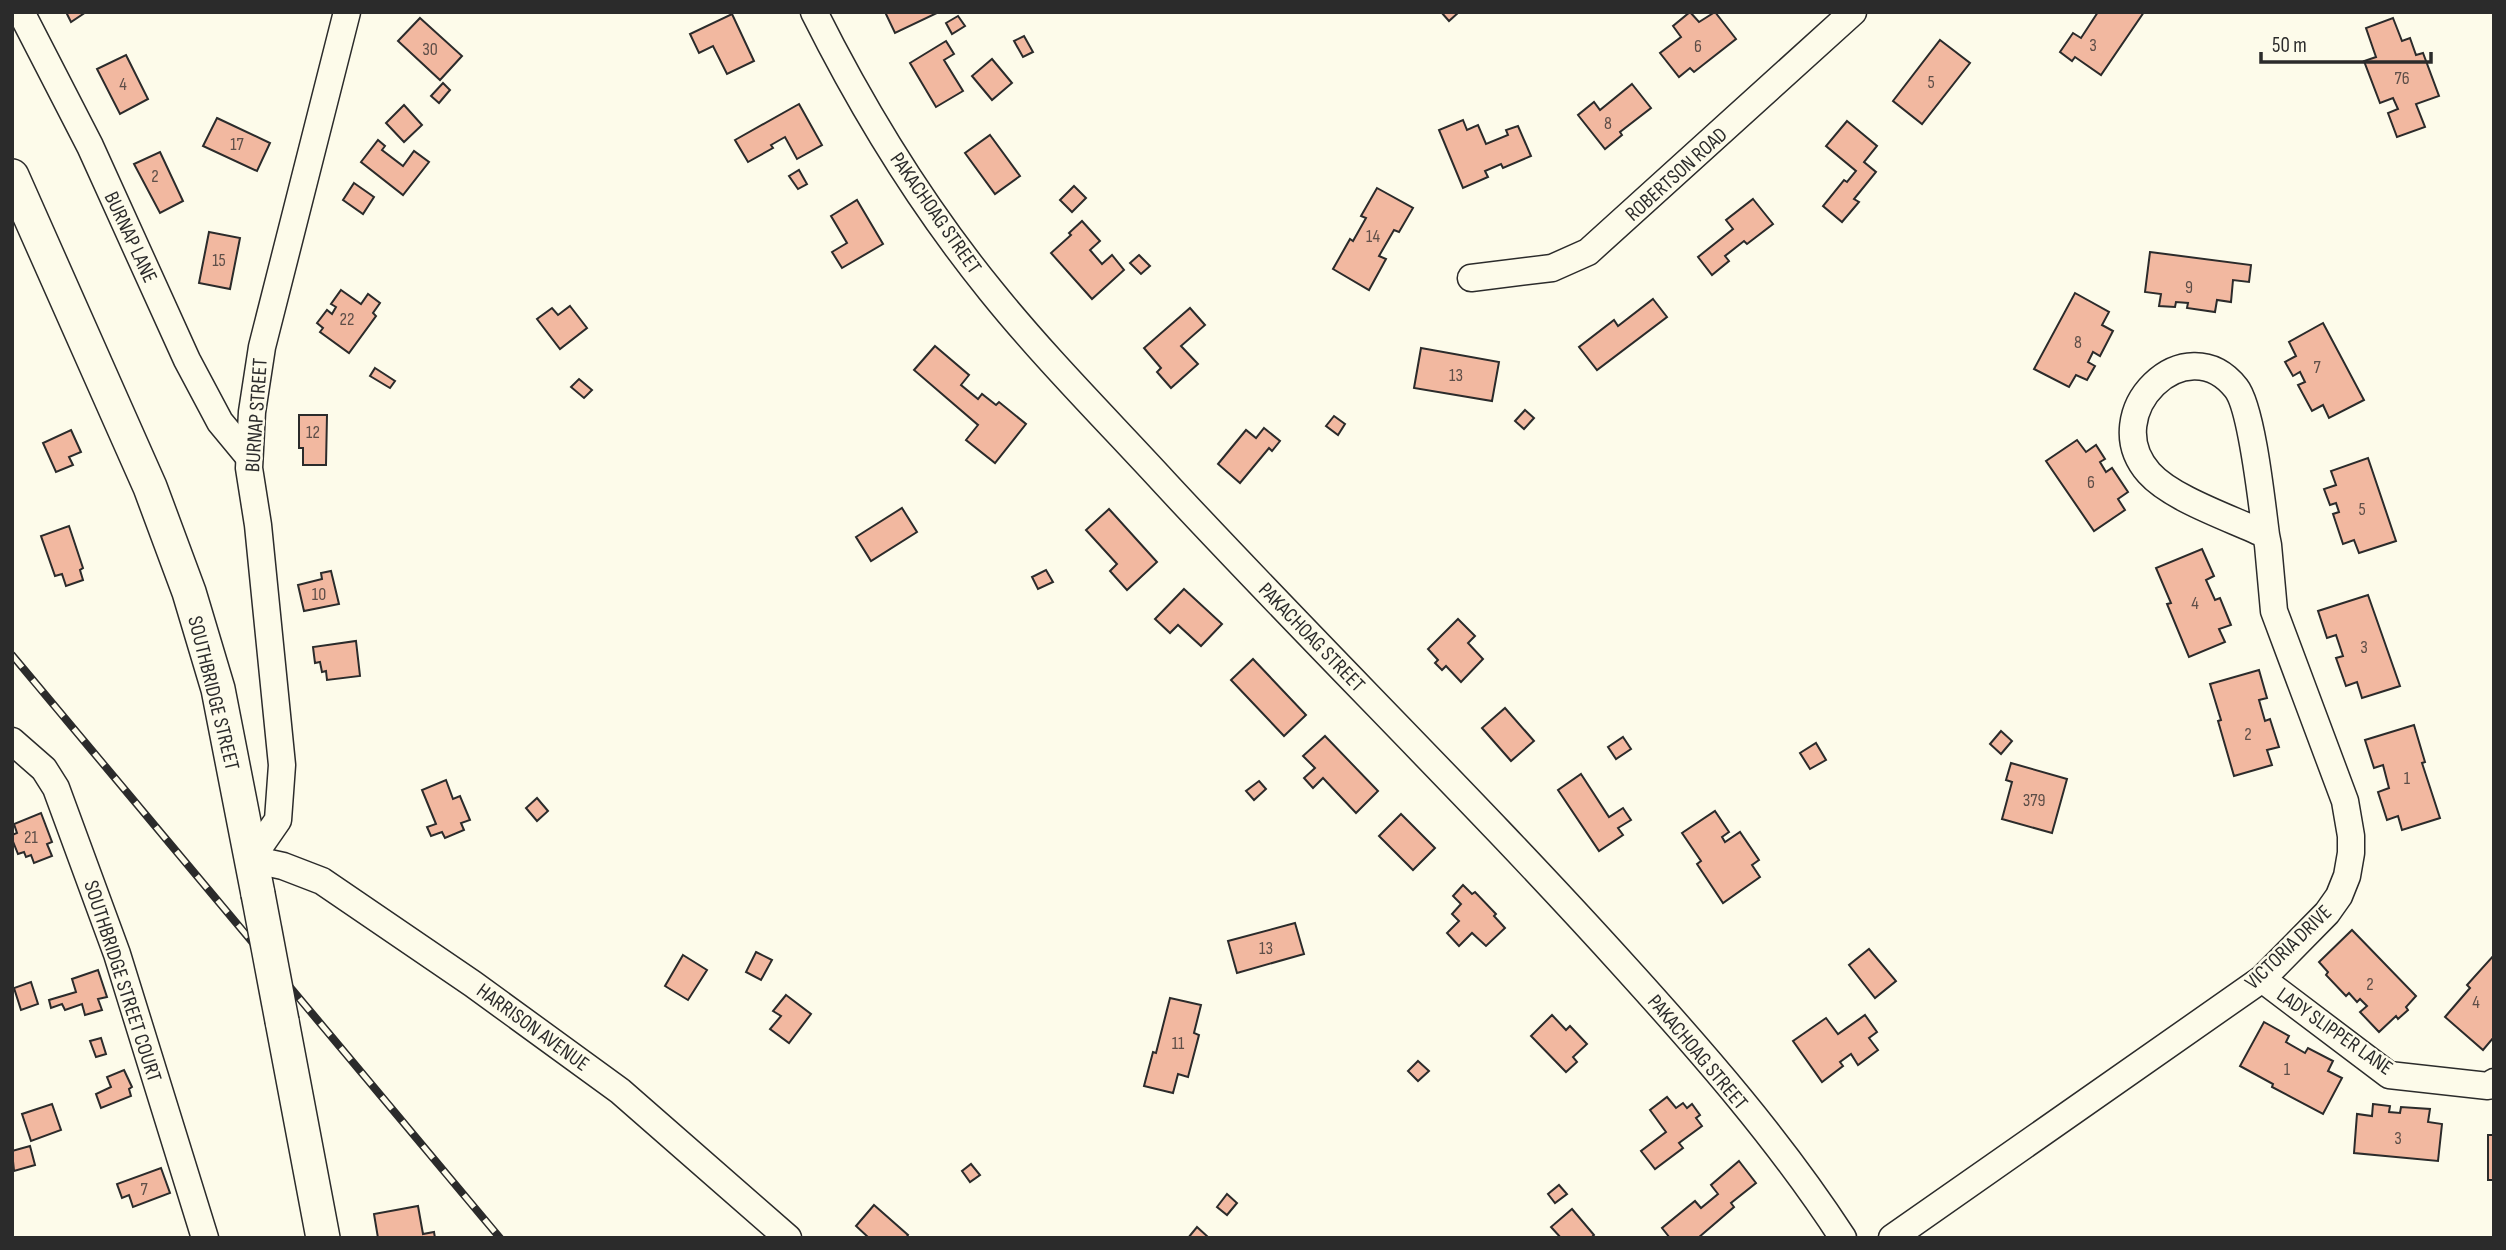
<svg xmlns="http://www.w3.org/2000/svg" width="2506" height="1250" viewBox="0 0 2506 1250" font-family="'Sofia Sans Condensed',sans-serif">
<rect width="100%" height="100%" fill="#fdfbea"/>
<g fill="#f2b8a0" stroke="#2b2b2b" stroke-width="2">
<polygon points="66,12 86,12 71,22"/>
<polygon points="885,12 936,12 937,13 895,33"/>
<polygon points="1441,12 1459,12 1449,21"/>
<polygon points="1690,12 1699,22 1715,12 1736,39 1694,72 1690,68 1679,77 1660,53 1681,37 1673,26"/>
<polygon points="2098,12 2144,12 2101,75 2075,57 2072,61 2060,52 2073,33 2081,38"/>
<polygon points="732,14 754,61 727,74 713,46 699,53 690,34"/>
<polygon points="958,16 965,26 952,34 946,23"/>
<polygon points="420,18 462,56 440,80 398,41"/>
<polygon points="2393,18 2402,41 2410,38 2416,55 2423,53 2439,96 2416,104 2425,127 2397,137 2388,113 2398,109 2393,98 2380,103 2364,61 2376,57 2366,28"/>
<polygon points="1024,36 1033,52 1023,57 1014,41"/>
<polygon points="1940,40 1970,63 1922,124 1893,101"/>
<polygon points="946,41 954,54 944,60 963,91 936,107 910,63"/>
<polygon points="126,55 148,99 120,114 97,69"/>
<polygon points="992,59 1012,83 992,100 972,76"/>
<polygon points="443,83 450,90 439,103 431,96"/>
<polygon points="1632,84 1651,108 1620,132 1622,135 1605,149 1578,115 1594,102 1600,110"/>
<polygon points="799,104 822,145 797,159 785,137 771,145 773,148 748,162 735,140"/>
<polygon points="404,105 422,125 404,142 386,123"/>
<polygon points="217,118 270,143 257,171 203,146"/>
<polygon points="1463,120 1467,130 1478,125 1486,144 1508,135 1506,130 1518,126 1531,156 1503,168 1501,164 1485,171 1488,177 1463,188 1439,130"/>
<polygon points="1847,121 1877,146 1864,162 1876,172 1854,199 1859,202 1842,222 1823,206 1844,180 1847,182 1856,171 1826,146"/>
<polygon points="990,135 1020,176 995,194 965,153"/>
<polygon points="378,140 385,146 382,150 403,166 414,151 429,162 403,195 361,162"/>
<polygon points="160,152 183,201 160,213 134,164"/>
<polygon points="799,170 807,184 798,189 789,176"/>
<polygon points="354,183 374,197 363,214 343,200"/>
<polygon points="1074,186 1086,198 1072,212 1060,200"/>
<polygon points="1377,188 1413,208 1399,232 1394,230 1379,256 1386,259 1369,290 1333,269 1350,239 1353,241 1366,218 1361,216"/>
<polygon points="1753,199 1773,224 1747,244 1744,241 1725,256 1729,261 1712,275 1698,257 1733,229 1726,220"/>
<polygon points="857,200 883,244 842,268 832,252 847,243 831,216"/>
<polygon points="1082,221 1100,241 1090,250 1102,264 1112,255 1124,270 1092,299 1051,253 1071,235 1069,233"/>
<polygon points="209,232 240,238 230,289 199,283"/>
<polygon points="2150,252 2251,265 2249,282 2233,280 2231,302 2217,300 2215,312 2187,308 2188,303 2176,302 2175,307 2159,306 2161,294 2145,292"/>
<polygon points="1139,255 1150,266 1141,274 1130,263"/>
<polygon points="341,290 361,304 368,294 380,303 373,313 376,316 349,353 320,332 323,328 317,323 327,310 332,314 336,307 331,304"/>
<polygon points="2075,293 2109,312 2102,325 2113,331 2100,356 2093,352 2088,362 2095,366 2087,380 2076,375 2069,387 2034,369"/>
<polygon points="1653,299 1667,317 1597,370 1579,347 1614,320 1618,326"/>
<polygon points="570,306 587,328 560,349 537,319 552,308 558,315"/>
<polygon points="1190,308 1205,325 1181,346 1198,364 1171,388 1157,372 1161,368 1144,348"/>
<polygon points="2323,323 2364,400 2329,418 2323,405 2312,411 2298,385 2305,382 2300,372 2293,376 2285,362 2296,356 2289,342"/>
<polygon points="935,346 969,375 961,385 978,399 982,394 996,405 999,402 1026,424 995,463 966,440 978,425 914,370"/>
<polygon points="1421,348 1499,362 1492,401 1414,388"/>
<polygon points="375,368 395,381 390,388 370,376"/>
<polygon points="579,379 592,390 584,398 571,387"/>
<polygon points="1525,410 1534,418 1524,429 1515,421"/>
<polygon points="299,415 327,415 326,465 303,465 303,448 299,448"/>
<polygon points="1334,416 1345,424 1338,435 1326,426"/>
<polygon points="1264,428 1280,441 1272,451 1269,448 1240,483 1218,464 1246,430 1256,438"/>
<polygon points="71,430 81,452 69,457 73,465 56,472 43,443"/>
<polygon points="2077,440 2086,452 2096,445 2105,459 2100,462 2106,472 2112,468 2128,492 2118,499 2125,510 2094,531 2046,461"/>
<polygon points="2368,458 2396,541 2359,553 2354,540 2343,544 2333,514 2339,512 2336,503 2330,505 2324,489 2336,485 2331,471"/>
<polygon points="902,508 917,532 871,561 856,537"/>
<polygon points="1109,509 1157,562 1127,590 1110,571 1117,564 1086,530"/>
<polygon points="69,526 83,568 80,570 83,580 66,586 62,574 55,576 41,536"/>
<polygon points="2202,549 2214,576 2206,580 2215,600 2220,598 2231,625 2219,629 2225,642 2189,657 2167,604 2171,603 2156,568"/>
<polygon points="1046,570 1053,582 1038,589 1032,577"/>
<polygon points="331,571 339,604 304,611 298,585 322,579 321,573"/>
<polygon points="1184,589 1222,624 1201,646 1178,625 1170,633 1155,619"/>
<polygon points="2368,595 2400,686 2362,698 2357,682 2346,686 2336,658 2343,656 2336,635 2327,638 2318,611"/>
<polygon points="1458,619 1475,636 1468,643 1483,659 1461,682 1446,666 1442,670 1435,663 1438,660 1428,649"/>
<polygon points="356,641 360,676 327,680 326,671 322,672 320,662 315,663 313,647"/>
<polygon points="1253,659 1306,715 1284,736 1231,680"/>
<polygon points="2259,670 2267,698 2259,700 2265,721 2270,719 2279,747 2267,750 2272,765 2234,776 2218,721 2221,720 2210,684"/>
<polygon points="1505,708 1534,741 1511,761 1482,728"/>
<polygon points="2414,725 2425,762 2422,763 2440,818 2402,830 2398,816 2387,820 2378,792 2389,788 2383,765 2374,768 2365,740"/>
<polygon points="2001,731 2012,741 2001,754 1990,744"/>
<polygon points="1325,736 1378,791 1356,813 1323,778 1313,788 1304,778 1315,768 1303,756"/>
<polygon points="1623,737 1631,749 1616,759 1608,747"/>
<polygon points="1816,743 1826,760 1810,769 1800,753"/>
<polygon points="2011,763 2067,779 2052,833 2002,819 2012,782 2006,780"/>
<polygon points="1581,774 1609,817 1623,808 1631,820 1618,828 1623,835 1599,851 1558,790"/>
<polygon points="446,780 453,799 460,796 470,820 461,823 464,830 445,838 442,832 431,836 427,827 436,824 422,790"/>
<polygon points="1259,781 1266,789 1254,800 1246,791"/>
<polygon points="537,798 548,811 537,821 526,808"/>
<polygon points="1715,811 1729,832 1722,837 1725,842 1740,832 1759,860 1752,865 1760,877 1723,903 1697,864 1701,861 1682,833"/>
<polygon points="41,813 52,842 47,844 52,856 34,863 31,855 26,857 24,852 18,854 12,839 12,835 17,833 14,824"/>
<polygon points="1401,814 1435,848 1413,870 1379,836"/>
<polygon points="1463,885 1472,894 1475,892 1496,914 1494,916 1505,928 1486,946 1472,933 1459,946 1447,933 1459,921 1452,914 1461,904 1453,896"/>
<polygon points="1295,923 1304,954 1237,973 1228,941"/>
<polygon points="2352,930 2416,996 2406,1007 2408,1010 2398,1019 2396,1016 2379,1032 2360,1012 2367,1006 2360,999 2357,1002 2349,993 2346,996 2326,975 2328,972 2319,962"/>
<polygon points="1869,949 1896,981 1875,998 1849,965"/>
<polygon points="756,952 772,960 761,980 746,972"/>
<polygon points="683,955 707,970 688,1000 665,986"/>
<polygon points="2494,955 2494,1037 2483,1050 2445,1017 2470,988 2467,985"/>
<polygon points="98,970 107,997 98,999 102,1010 85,1015 82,1004 65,1010 62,1004 51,1008 49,1000 76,992 72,979"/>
<polygon points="31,982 38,1004 21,1010 14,988"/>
<polygon points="786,995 811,1014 789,1043 770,1029 781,1016 773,1011"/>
<polygon points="1170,998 1201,1005 1194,1033 1199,1035 1188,1077 1178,1074 1173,1093 1144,1086 1153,1052 1156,1053"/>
<polygon points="1552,1015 1566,1030 1570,1026 1587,1044 1573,1057 1577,1062 1566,1072 1531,1036"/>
<polygon points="1865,1015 1877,1032 1869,1038 1878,1050 1858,1065 1851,1054 1840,1062 1843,1066 1822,1082 1793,1041 1826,1018 1838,1034"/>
<polygon points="2264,1022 2289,1036 2286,1042 2305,1053 2308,1048 2333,1061 2328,1071 2342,1078 2323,1114 2272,1087 2273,1084 2240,1066"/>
<polygon points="101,1038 106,1054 96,1057 90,1041"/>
<polygon points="1418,1061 1429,1071 1418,1081 1408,1071"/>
<polygon points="124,1070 132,1087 129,1089 131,1096 101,1108 96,1094 111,1087 107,1077"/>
<polygon points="1667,1097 1676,1108 1683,1103 1687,1108 1692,1104 1700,1115 1696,1118 1702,1126 1679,1143 1683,1148 1655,1169 1641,1151 1666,1132 1650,1110"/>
<polygon points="52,1104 61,1130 31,1141 22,1114"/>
<polygon points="2373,1104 2390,1106 2389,1112 2400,1113 2401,1107 2430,1109 2428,1122 2442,1124 2438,1161 2354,1153 2357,1114 2372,1116"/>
<rect x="2488" y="1135" width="6" height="45"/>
<polygon points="30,1146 35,1165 14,1171 12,1151"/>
<polygon points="1739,1161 1756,1183 1731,1203 1734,1207 1698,1238 1670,1238 1662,1228 1695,1201 1701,1208 1718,1194 1711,1185"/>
<polygon points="971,1164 980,1175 970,1182 962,1171"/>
<polygon points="161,1168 170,1193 133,1207 129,1195 122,1198 117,1184"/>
<polygon points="1559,1185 1567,1194 1555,1203 1548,1194"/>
<polygon points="1227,1194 1237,1203 1227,1215 1217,1207"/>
<polygon points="874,1205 908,1235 906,1238 869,1238 856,1226"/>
<polygon points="418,1206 423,1234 434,1232 435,1238 378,1238 374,1214"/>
<polygon points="1572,1209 1594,1235 1591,1238 1561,1238 1551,1227"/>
<polygon points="1197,1227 1208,1237 1207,1238 1188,1238"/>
</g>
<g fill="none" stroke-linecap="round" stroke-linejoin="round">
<defs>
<g id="minor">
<polyline points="21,12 90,146 187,360 220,422 249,457"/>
<polyline points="347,12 262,347 252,412 249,468 258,525 282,765 278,820 251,859 283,866 322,881 473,984 620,1091 788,1238"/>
<path d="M814,12C863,110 922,206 991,291C1045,358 1106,419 1164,482C1316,646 1476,802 1626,968C1703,1053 1780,1141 1843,1238"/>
<polyline points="1471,278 1552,268 1588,252 1853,12"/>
<polyline points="12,741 44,769 56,788 117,954 205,1238"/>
<polyline points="2262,979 2389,1075 2488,1086 2494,1082"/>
<path d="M1892,1238L2262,979L2327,913L2339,896L2347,876L2351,853V836L2345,801L2274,611L2268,545L2266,535C2262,505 2252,408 2236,388C2186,325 2096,413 2149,473C2172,499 2233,519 2266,535"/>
</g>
<g id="major">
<polyline points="12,176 150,487 189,592 218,689 258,894"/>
<polyline points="282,1021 323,1238"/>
</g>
</defs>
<use href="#minor" stroke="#2b2b2b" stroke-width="29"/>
<use href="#major" stroke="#2b2b2b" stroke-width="36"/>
<use href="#minor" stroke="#fdfbea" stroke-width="26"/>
<use href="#major" stroke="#fdfbea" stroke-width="33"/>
<defs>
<polyline id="rail" points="12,655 500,1238"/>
</defs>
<use href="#rail" stroke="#2b2b2b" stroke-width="8"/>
<use href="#rail" stroke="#fdfbea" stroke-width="5" stroke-dasharray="16" stroke-linecap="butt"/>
<defs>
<polyline id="major-bridge" points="258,894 282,1021"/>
</defs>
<use href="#major-bridge" stroke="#2b2b2b" stroke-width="36" stroke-linecap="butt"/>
<use href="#major-bridge" stroke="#fdfbea" stroke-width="33"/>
</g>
<g text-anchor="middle" stroke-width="5" stroke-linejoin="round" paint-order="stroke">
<g font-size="18" fill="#5d4e48">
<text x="2093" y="51">3</text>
<text x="1698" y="52">6</text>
<text x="430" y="55">30</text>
<text x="2402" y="84">76</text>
<text x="1931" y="88">5</text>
<text x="123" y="90">4</text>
<text x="1608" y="129">8</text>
<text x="237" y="150">17</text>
<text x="155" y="182">2</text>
<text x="1373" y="242">14</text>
<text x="219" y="266">15</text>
<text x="2189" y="293">9</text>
<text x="347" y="325">22</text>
<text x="2078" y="348">8</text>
<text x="2317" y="373">7</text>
<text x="1456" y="381">13</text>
<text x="313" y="438">12</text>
<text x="2091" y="488">6</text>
<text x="2362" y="515">5</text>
<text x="319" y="600">10</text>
<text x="2195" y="609">4</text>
<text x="2364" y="653">3</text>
<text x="2248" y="740">2</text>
<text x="2407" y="784">1</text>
<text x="2034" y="806">379</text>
<text x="31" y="843">21</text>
<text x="1266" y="954">13</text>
<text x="2370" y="990">2</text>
<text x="2476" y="1008">4</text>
<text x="1178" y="1049">11</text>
<text x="2287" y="1075">1</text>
<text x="2398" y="1144">3</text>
<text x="144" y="1195">7</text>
</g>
<g font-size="21" fill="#2b2b2b" stroke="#fdfbea">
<text transform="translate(1676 174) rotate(-42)" y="7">ROBERTSON ROAD</text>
<text transform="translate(936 213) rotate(55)" y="7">PAKACHOAG STREET</text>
<text transform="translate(131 237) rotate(65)" y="7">BURNAP LANE</text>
<text transform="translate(256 415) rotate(-86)" y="7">BURNAP STREET</text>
<text transform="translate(1312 637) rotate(46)" y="7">PAKACHOAG STREET</text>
<text transform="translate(214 693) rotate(76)" y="7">SOUTHBRIDGE STREET</text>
<text transform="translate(2288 947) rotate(-44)" y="7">VICTORIA DRIVE</text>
<text transform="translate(123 981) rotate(72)" y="7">SOUTHBRIDGE STREET COURT</text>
<text transform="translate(533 1027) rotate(36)" y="7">HARRISON AVENUE</text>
<text transform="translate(2335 1031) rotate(35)" y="7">LADY SLIPPER LANE</text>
<text transform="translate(1698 1052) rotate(50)" y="7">PAKACHOAG STREET</text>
</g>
</g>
<rect width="2506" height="1250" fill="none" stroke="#2b2b2b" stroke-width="28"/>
<path d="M2261 52v10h170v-10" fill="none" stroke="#2b2b2b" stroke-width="3.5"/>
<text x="2272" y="52" font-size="21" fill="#2b2b2b" stroke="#fdfbea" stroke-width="5" paint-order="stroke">50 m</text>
</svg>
